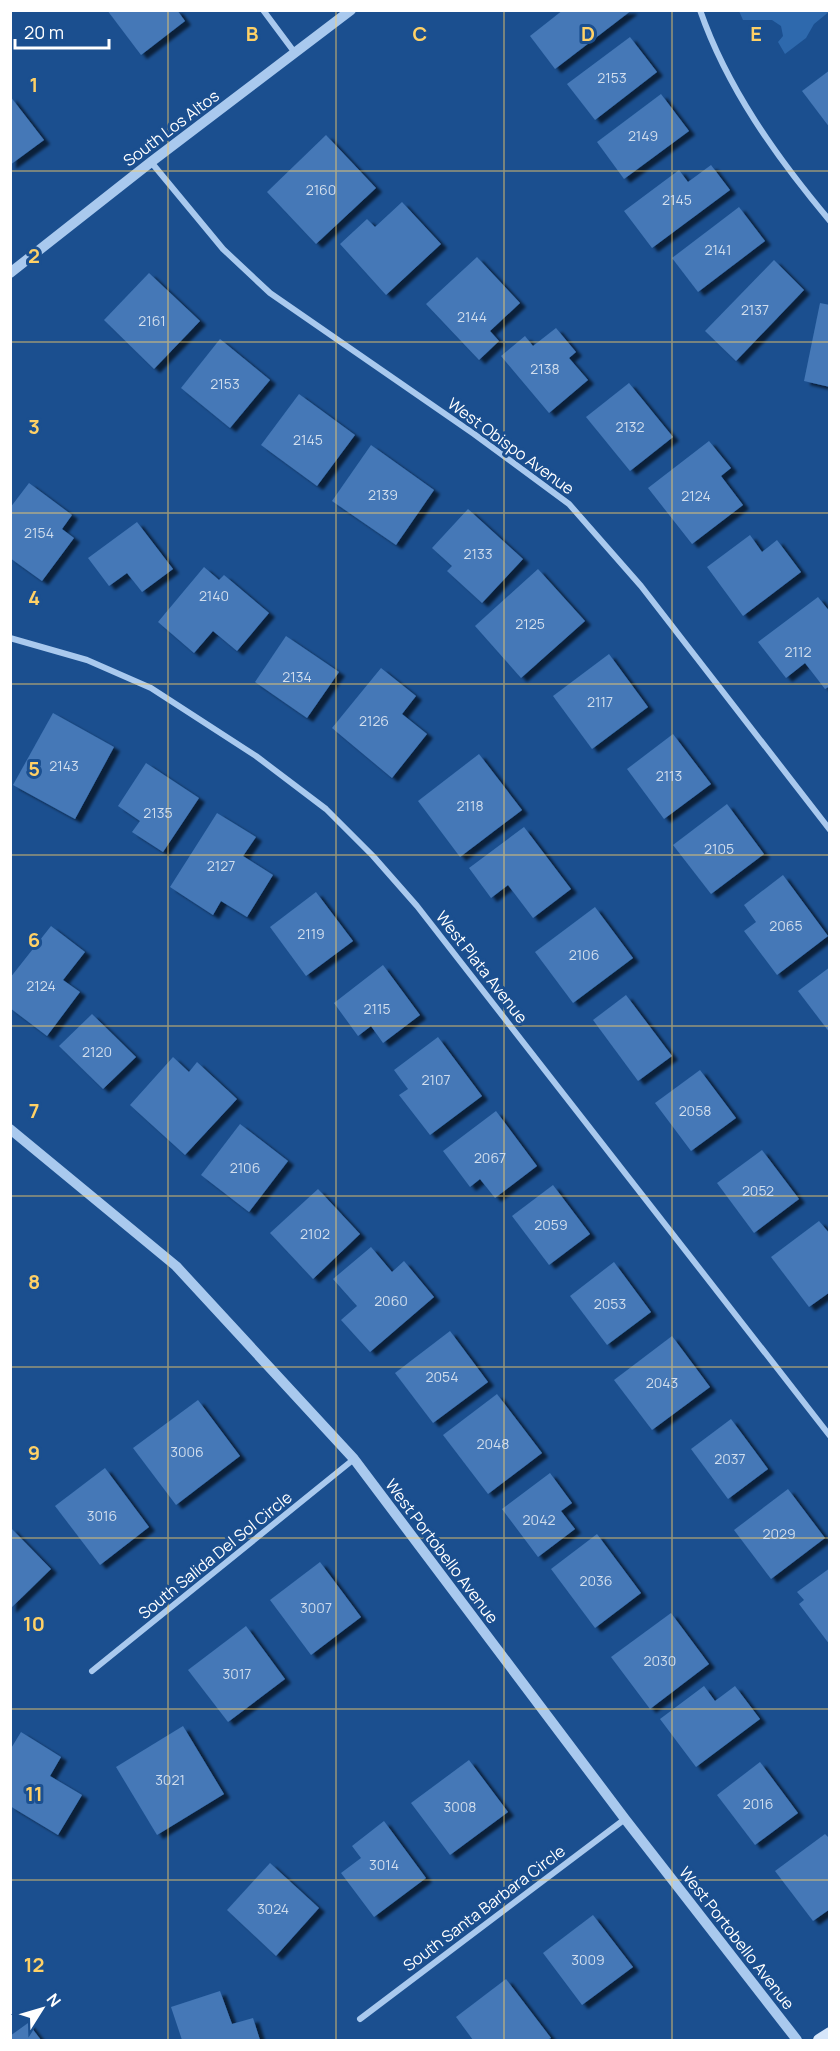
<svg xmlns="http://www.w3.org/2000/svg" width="840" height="2051" viewBox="0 0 840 2051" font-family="Manrope,sans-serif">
<defs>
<filter id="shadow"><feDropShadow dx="6" dy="4" stdDeviation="1.5" flood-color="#0009"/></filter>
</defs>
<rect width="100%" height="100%" fill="#1b4f8f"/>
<polygon fill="#2e69ad" points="739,11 829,10 830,11 814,24 806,38 785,54 778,42 783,36 781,26 772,20 743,20"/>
<g fill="#4478b7" filter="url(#shadow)">
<polygon points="107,10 177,10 185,21 141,55"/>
<polygon points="563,10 632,10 555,69 530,36"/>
<polygon points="630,37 657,72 595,120 567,84"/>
<polygon points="830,70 830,128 802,91"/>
<polygon points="661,94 689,131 624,179 597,142"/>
<polygon points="10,96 44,140 10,165"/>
<polygon points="326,135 376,188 316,244 267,192"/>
<polygon points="711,165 730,190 652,248 624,211 679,170 688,182"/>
<polygon points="402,202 441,244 386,295 340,244 367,219 375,227"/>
<polygon points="739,207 765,241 698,292 672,258"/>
<polygon points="477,257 520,303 490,331 499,341 479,360 426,304"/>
<polygon points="774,260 804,290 736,361 705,331"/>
<polygon points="149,273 200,321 154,369 104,320"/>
<polygon points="820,303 830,305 830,387 804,381"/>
<polygon points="556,328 576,352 569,358 588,380 549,413 501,356 525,336 533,346"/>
<polygon points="220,339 270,380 230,428 181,388"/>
<polygon points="629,383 673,437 630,471 586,417"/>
<polygon points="299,394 355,435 317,486 261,445"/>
<polygon points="709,441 731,468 721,476 743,505 692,544 648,488"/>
<polygon points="371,445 434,490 396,545 332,501"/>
<polygon points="29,483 72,515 62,529 74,538 42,581 10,558 10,508"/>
<polygon points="468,509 523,559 482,603 447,571 452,566 432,548"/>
<polygon points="137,522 173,569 142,592 127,573 109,586 88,558"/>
<polygon points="750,535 762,552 777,540 801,572 743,616 707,567"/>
<polygon points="204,567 219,580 224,575 269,613 237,651 213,631 194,653 158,622"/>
<polygon points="538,569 585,621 521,678 475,626"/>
<polygon points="818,597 830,612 830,686 825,689 805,663 786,678 758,642"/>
<polygon points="286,636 339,672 307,718 255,682"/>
<polygon points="609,654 648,707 592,749 553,696"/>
<polygon points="381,668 416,696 402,714 427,734 392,778 332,728"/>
<polygon points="53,713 114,747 75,819 13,785"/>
<polygon points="673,734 711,784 664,819 627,769"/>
<polygon points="479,754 522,810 460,857 418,801"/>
<polygon points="146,763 199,798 163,852 132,832 140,821 118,806"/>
<polygon points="727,804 764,854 711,894 673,845"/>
<polygon points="217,813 256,837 243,856 273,875 247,917 221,901 213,915 170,887"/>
<polygon points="524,827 571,889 533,918 508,885 491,898 469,868"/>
<polygon points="783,875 828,936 777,975 744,931 756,922 744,905"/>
<polygon points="316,892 353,941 306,976 270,927"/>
<polygon points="595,907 633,958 573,1003 535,952"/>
<polygon points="51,926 85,952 63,980 80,992 47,1036 10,1008 10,978"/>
<polygon points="383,965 420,1015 383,1043 371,1026 358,1036 334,1003"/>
<polygon points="830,967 830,1033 798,991"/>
<polygon points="626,995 672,1056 638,1081 593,1020"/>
<polygon points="92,1014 136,1057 103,1089 59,1046"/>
<polygon points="438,1037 482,1096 430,1135 399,1095 408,1089 394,1070"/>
<polygon points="173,1057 189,1072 197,1062 237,1099 185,1155 130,1105"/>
<polygon points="700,1070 736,1118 691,1151 655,1103"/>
<polygon points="496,1111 537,1166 495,1198 480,1179 470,1187 443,1151"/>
<polygon points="240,1124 288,1161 249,1212 201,1175"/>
<polygon points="762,1150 799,1199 754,1233 717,1183"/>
<polygon points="553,1185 590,1234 549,1265 512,1216"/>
<polygon points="318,1189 360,1234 313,1279 270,1233"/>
<polygon points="819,1221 830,1234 830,1292 809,1307 771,1257"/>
<polygon points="371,1247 392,1272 404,1261 434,1297 370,1352 341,1320 357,1306 333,1279"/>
<polygon points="614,1262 651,1312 607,1345 570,1296"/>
<polygon points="450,1331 488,1382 433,1423 395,1373"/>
<polygon points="672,1336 710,1387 652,1430 614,1380"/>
<polygon points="497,1394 542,1453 488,1494 443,1435"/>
<polygon points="198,1400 240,1456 176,1505 133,1448"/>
<polygon points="731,1419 768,1469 728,1499 691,1449"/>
<polygon points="105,1468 149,1527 100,1565 55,1506"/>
<polygon points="550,1473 572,1503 561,1511 575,1529 538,1557 502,1509"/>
<polygon points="788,1489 825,1538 771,1579 734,1530"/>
<polygon points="10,1527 51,1569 10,1609"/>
<polygon points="597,1534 641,1593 595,1628 551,1569"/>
<polygon points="320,1562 361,1617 311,1655 270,1600"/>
<polygon points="830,1568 830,1645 799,1604 804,1600 797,1592"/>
<polygon points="671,1613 709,1664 650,1709 611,1657"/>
<polygon points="246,1626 285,1679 228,1722 188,1670"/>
<polygon points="704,1686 715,1701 735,1686 760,1719 696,1767 660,1719"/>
<polygon points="183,1726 224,1794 157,1835 116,1767"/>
<polygon points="21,1732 61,1757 50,1776 82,1795 58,1835 10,1806 10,1750"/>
<polygon points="469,1760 508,1812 450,1855 411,1803"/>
<polygon points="760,1762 798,1813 755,1845 717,1795"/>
<polygon points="384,1821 426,1878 374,1917 341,1873 361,1858 352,1846"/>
<polygon points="825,1834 830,1839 830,1909 813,1921 775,1871"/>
<polygon points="270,1863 319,1908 276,1956 227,1910"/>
<polygon points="593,1915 633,1967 582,2005 543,1953"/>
<polygon points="506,1979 551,2038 547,2040 473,2040 456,2017"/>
<polygon points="220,1991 232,2024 253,2018 260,2040 182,2040 171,2007"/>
<polygon points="28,2023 41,2040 10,2040 10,2036"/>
</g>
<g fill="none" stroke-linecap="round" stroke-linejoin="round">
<g stroke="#a9c9ee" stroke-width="6">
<polyline points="263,10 295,53"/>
<path d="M700,10C727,88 777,158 830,221"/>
<polyline points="151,162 223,249 270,293 474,434 569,504 641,586 830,830"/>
<polyline points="10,638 87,660 151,688 256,756 326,809 373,856 417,906 830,1436"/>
<polyline points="92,1671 354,1459"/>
<polyline points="360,2019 625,1819"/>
</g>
<g stroke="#a9c9ee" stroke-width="10">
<polyline points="10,273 151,162 351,10"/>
<polyline points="10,1129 176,1266 354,1459 625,1819 797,2040"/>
</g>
<polyline stroke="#d6e6fa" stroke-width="12" points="819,2040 830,2033"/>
</g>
<path fill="none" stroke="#ffd166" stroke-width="1.5" stroke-opacity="0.55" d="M168,10V2040M336,10V2040M504,10V2040M672,10V2040M10,171H830M10,342H830M10,513H830M10,684H830M10,855H830M10,1026H830M10,1196H830M10,1367H830M10,1538H830M10,1709H830M10,1880H830"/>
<g text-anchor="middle" stroke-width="6" stroke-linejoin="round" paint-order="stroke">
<g font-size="14" fill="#d0dded">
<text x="612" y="83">2153</text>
<text x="643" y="141">2149</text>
<text x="321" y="195">2160</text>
<text x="677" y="205">2145</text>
<text x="718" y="255">2141</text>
<text x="755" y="315">2137</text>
<text x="472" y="322">2144</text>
<text x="152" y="326">2161</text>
<text x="545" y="374">2138</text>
<text x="225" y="389">2153</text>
<text x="630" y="432">2132</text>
<text x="308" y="445">2145</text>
<text x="383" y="500">2139</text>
<text x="696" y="501">2124</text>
<text x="39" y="538">2154</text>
<text x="478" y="559">2133</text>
<text x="214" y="601">2140</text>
<text x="530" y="629">2125</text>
<text x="798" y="657">2112</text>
<text x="297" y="682">2134</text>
<text x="600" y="707">2117</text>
<text x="374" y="726">2126</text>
<text x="64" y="771">2143</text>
<text x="669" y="781">2113</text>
<text x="470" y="811">2118</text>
<text x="158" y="818">2135</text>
<text x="719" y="854">2105</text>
<text x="221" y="871">2127</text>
<text x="786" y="931">2065</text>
<text x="311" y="939">2119</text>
<text x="584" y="960">2106</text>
<text x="41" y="991">2124</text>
<text x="377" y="1014">2115</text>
<text x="97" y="1057">2120</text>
<text x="436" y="1085">2107</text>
<text x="695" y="1116">2058</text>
<text x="490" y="1163">2067</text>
<text x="245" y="1173">2106</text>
<text x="758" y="1196">2052</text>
<text x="551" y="1230">2059</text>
<text x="315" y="1239">2102</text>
<text x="391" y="1306">2060</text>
<text x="610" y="1309">2053</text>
<text x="442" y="1382">2054</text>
<text x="662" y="1388">2043</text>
<text x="493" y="1449">2048</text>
<text x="187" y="1457">3006</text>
<text x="730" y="1464">2037</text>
<text x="102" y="1521">3016</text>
<text x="539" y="1525">2042</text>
<text x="779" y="1539">2029</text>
<text x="596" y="1586">2036</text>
<text x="316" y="1613">3007</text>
<text x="660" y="1666">2030</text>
<text x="237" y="1679">3017</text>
<text x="170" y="1785">3021</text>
<text x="758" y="1809">2016</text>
<text x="460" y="1812">3008</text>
<text x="384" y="1870">3014</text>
<text x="273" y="1914">3024</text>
<text x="588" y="1965">3009</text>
</g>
<g font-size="16" fill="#fff" stroke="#1b4f8f">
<text transform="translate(171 128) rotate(-37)" y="6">South Los Altos</text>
<text transform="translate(511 446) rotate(36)" y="6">West Obispo Avenue</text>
<text transform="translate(482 967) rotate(52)" y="6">West Plata Avenue</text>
<text transform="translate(442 1551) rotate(53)" y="6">West Portobello Avenue</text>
<text transform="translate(215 1555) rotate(-39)" y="6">South Salida Del Sol Circle</text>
<text transform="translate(484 1908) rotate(-37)" y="6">South Santa Barbara Circle</text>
<text transform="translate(737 1938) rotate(52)" y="6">West Portobello Avenue</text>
</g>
</g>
<g font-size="20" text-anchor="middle" font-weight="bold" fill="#ffd166" stroke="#1b4f8f" stroke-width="6" stroke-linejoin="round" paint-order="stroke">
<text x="252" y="41">B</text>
<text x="420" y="41">C</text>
<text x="588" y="41">D</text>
<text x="756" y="41">E</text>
<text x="34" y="92">1</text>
<text x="34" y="263">2</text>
<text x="34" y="434">3</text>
<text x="34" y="605">4</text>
<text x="34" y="776">5</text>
<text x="34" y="947">6</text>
<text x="34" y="1118">7</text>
<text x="34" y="1289">8</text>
<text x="34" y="1460">9</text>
<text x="34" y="1631">10</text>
<text x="34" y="1801">11</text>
<text x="34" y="1972">12</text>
</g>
<rect width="840" height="2051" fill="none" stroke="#ffffff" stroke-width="24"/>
<g transform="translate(42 2009) rotate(53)" stroke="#1b4f8f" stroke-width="4.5" paint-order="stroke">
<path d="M0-4.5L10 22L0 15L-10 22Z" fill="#ffffff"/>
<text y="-9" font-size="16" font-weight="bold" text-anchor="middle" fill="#ffffff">N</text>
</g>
<path d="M15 39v9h94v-9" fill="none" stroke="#ffffff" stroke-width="3"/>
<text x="24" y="39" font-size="18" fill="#ffffff" stroke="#1b4f8f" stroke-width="4.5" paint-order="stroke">20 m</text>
</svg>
